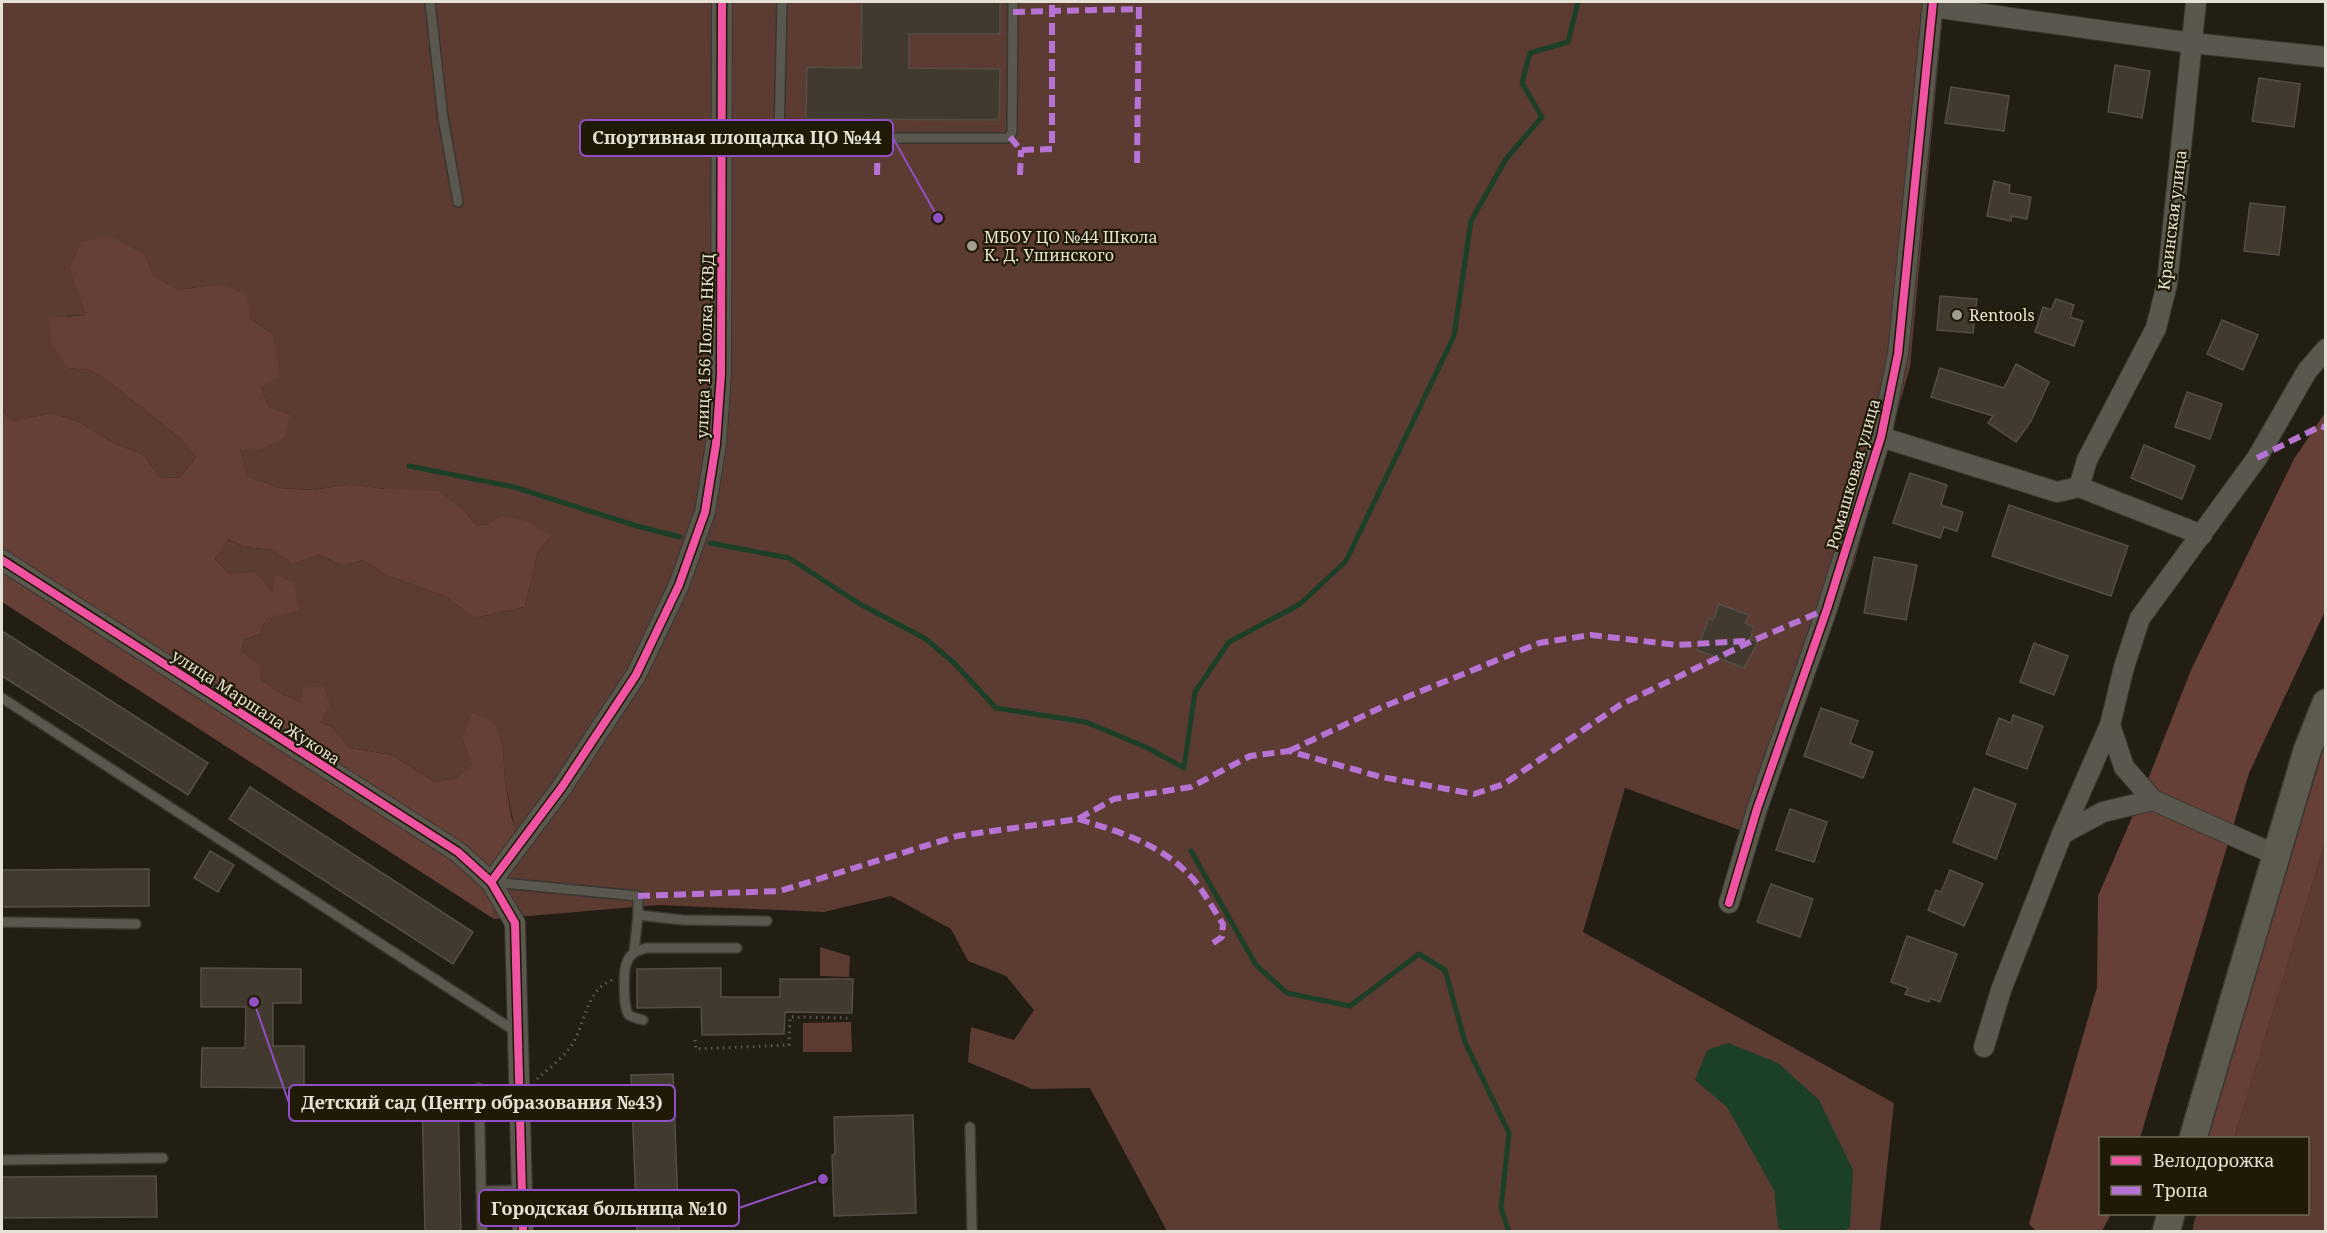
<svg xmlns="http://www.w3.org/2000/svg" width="2327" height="1233" viewBox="0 0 2327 1233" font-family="'Noto Serif',serif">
<rect width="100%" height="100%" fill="#221e13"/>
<g fill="#5b3b32">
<polygon points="2,2 1944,2 1910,367 1854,563 1756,836 1625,788 1583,932 1894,1103 1880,1231 1167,1231 1090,1088 1032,1089 968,1062 971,1027 1014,1040 1034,1010 1006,976 968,961 951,929 891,896 824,912 659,905 494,919 491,882 513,820 505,782 503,750 462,737 474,765 455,778 435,782 392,755 350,748 332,727 320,722 301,702 282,694 261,679 258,664 241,651 244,640 259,634 267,618 273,594 229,574 215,559 227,539 244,547 273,550 292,564 320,555 343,566 363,560 384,574 447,597 474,618 525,607 538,551 489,524 476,526 465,512 385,489 350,484 313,490 279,488 247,476 240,449 261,449 290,414 269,407 261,388 273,334 250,318 218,284 179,290 152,276 145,255 70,270 87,315 66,316 68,368 91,370 107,380 181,439 196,457 180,478 159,477 145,456 110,441 79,422 53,413 13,421 2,412"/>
<polygon points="2325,843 2325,1231 2192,1232 2195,1218 2198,1214 2308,1214 2308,1138 2234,1138"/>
<polygon points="820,947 850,956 849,977 820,976"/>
<polygon points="851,1022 852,1052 803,1052 803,1023"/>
</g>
<g fill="#664036">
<polygon points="110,236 145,255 153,276 179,290 218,284 247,294 250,318 273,334 280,375 261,388 269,407 290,414 285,437 261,449 240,449 247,476 279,488 313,490 350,484 385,489 438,491 465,512 476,526 489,524 501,516 527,521 550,536 538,551 525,607 474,618 447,597 384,574 363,560 343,566 320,555 292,564 273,550 244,547 228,539 215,559 229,574 255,572 273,593 275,575 293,582 299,610 267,618 259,634 244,640 241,651 259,664 261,679 282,694 301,702 303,688 323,686 330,705 320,722 332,727 350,748 392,755 435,782 455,778 473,765 462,737 473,713 495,724 503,750 505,782 517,847 491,882 494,919 2,602 2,412 13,421 53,413 79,422 110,441 145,456 159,477 180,478 196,457 181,439 107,380 91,370 68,368 52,344 48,318 86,315 70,270 81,242"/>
<polygon points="2325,413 2325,611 2249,773 2140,1138 2100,1138 2100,1214 2111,1214 2102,1231 2036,1231 2029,1224 2097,987 2098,896 2143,792 2191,670 2294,459"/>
<polygon points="2325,743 2325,843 2234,1138 2206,1138"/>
</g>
<polygon fill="#1c3f27" points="1728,1043 1778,1063 1819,1100 1853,1170 1850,1227 1844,1231 1783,1231 1778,1227 1774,1190 1727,1107 1695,1080 1707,1050"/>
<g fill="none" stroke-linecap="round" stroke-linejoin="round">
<g stroke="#1c3f27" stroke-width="5">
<polyline points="409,466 514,487 637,526 680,537"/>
<polyline points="710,543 789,558 860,604 926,639 955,664 996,708 1086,722 1148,748 1184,768 1195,692 1229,642 1300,604 1346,561 1454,336 1471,221 1506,159 1542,117 1522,83 1530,53 1568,42 1578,2"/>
<polyline points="1191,851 1256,965 1287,993 1350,1006 1419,954 1445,970 1465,1042 1509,1133 1501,1208 1509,1232"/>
</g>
</g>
<g fill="#423a2f" stroke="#544e46" stroke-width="1.5">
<polygon points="862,2 1000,2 1000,34 909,34 909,68 1000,69 999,120 806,119 807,67 861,68"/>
<polygon points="2115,65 2150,71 2142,118 2108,112"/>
<polygon points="2259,78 2300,84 2294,127 2252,121"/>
<polygon points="1951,87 2009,96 2004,131 1945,123"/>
<polygon points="1994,181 2010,185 2009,193 2031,197 2027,219 2012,216 2011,221 1987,216"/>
<polygon points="2250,203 2285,207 2279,255 2244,251"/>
<polygon points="1940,296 1977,299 1973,333 1937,330"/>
<polygon points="2056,299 2074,305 2070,317 2083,321 2074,346 2035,332 2043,307 2051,310"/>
<polygon points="2222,320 2258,335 2243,370 2207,354"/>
<polygon points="2016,364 2049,382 2031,421 2016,442 1988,423 1993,416 1931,397 1940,368 2004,388"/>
<polygon points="2187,392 2222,404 2210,439 2175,427"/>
<polygon points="2144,445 2195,466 2182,499 2131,478"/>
<polygon points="1910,473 1947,485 1941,505 1963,512 1957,531 1944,527 1940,538 1893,523"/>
<polygon points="2009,505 2128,546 2111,596 1992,556"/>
<polygon points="1874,557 1917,565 1906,620 1864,613"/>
<polygon points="1719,604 1749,615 1745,623 1754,627 1750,639 1758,642 1744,668 1697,650 1709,618 1713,620"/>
<polygon points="2,631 208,763 188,795 2,676"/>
<polygon points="2034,643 2068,656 2054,695 2020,682"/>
<polygon points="1821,708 1858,721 1850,743 1873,752 1863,778 1804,756"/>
<polygon points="2013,715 2043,726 2027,769 1986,754 1999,718 2011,723"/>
<polygon points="250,787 473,932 453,964 229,819"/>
<polygon points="1974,788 2016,804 1996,859 1953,842"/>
<polygon points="1790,809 1827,822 1814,862 1776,850"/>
<polygon points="210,851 234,865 218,892 194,878"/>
<polygon points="149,869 149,906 2,907 2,870"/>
<polygon points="1950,870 1983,884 1964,926 1928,910 1936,890 1941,892"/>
<polygon points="1771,884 1813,899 1800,937 1757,922"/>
<polygon points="1907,936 1957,954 1940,1002 1930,998 1929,1002 1905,994 1908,988 1891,982"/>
<polygon points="201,968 301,969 301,1003 273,1003 273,1046 304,1046 304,1088 201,1087 202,1048 245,1048 246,1007 201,1007"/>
<polygon points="721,968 721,997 780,997 780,979 853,979 852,1013 785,1012 784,1034 702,1035 701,1007 637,1008 637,969"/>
<polygon points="673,1074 679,1232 637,1232 631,1075"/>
<polygon points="458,1097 461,1232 425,1232 422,1098"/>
<polygon points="913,1115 916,1213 834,1216 832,1155 835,1154 834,1117"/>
<polygon points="156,1176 157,1217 2,1218 2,1177"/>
</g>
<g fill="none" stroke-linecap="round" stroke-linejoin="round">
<defs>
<g id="service">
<polyline points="430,2 443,118 458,202"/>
<polyline points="722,138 779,138 782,2"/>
<polyline points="779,138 1009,138 1012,132 1013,2"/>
<polyline points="2,698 518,1033"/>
<polyline points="493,882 638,896 638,915 683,920 767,921"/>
<polyline points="2,922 136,924"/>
<polyline points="634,952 638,915"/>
<path d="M643,1020C639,1019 632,1017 629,1015C623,1010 623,970 627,962C630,953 637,951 646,948H737"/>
<polyline points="479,1088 482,1232"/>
<polyline points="970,1127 972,1232"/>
<polyline points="2,1160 163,1158"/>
<polyline points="481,1191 522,1190"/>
</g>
<g id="minor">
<polyline points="1933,7 2192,43 2326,57"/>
<polyline points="1881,437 2057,492 2079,487 2202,535"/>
<polyline points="2079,487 2087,460 2156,328 2167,284 2196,2"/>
<polyline points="2,560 458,852 491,882 515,923 523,1232"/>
<polyline points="2110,725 2124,767 2153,800 2276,855"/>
<polyline points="2062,834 2103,812 2153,800"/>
<polyline points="491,882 562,787 636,675 679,585 705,512 716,444 721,374 722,2"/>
<polyline points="1729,903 1757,809 1827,609 1881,437 1898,354 1933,2"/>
<polyline points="1984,1047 2001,990 2062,834 2110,725 2124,667 2140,618 2257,458 2307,371 2326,349"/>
</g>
<g id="secondary">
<polyline points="2193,1138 2307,751 2326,703"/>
<polyline points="2166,1232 2171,1214"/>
</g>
</defs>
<use href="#service" stroke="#3a3730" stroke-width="12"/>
<use href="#minor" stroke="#3a3730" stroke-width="22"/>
<use href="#secondary" stroke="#3a3730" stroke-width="30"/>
<g stroke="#5e5a53" stroke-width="3" stroke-dasharray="1.5 4.5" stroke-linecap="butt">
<polyline points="695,1040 696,1049 789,1045 790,1017 851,1018"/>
<path d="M537,1079C547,1070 559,1061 568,1050C586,1029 583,992 612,980"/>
</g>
<use href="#service" stroke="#59574e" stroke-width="9"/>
<use href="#minor" stroke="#59574e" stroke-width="20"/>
<use href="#secondary" stroke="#5d5a4f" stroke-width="27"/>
<g stroke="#b673d3" stroke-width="6" stroke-dasharray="12 6" stroke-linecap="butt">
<polyline points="1013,12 1139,9"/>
<polyline points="1010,137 1021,150 1052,149 1052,2"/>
<polyline points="1137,163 1139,2"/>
<polyline points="877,175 878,138"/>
<polyline points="1020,175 1021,150"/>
<polyline points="2257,458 2321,426 2326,428"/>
<polyline points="1289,751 1380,708 1539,643 1591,635 1677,645 1746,641"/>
<path d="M1078,819C1121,832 1164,845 1195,881C1205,894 1214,910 1223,924L1222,937L1213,943"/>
<polyline points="638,896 780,891 957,836 1078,819 1114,799 1191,787 1250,756 1289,751 1381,777 1474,794 1504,784 1620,705 1752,641 1827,609"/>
</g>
<defs>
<g id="cycleway">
<polyline points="2,560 458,852 491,882 515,923 523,1232"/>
<polyline points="491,882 562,787 636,675 679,585 705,512 716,444 721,374 722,2"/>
<polyline points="1729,903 1757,809 1827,609 1881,437 1898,354 1933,2"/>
</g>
</defs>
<use href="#cycleway" stroke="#1f1905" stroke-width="11"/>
<use href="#cycleway" stroke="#f153a3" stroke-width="8"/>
</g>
<g fill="#a19d91" stroke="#1f1905" stroke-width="2">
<circle cx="972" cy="246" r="6"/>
<circle cx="1957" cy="315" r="6"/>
</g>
<g text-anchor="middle" stroke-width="4.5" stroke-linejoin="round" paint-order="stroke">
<g font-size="16" fill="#e5e1d5" stroke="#1f1905">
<text transform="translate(2172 220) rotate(-83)" y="6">Краинская улица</text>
<text transform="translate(705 346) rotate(-88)" y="6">улица 156 Полка НКВД</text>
<text transform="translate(1853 474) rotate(-74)" y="6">Ромашковая улица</text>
<text transform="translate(256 707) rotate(33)" y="6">улица Маршала Жукова</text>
</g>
<g font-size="16" fill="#e5e1d5" stroke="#1f1905" text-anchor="start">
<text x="984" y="243">МБОУ ЦО №44 Школа<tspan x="984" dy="18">К. Д. Ушинского</tspan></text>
<text x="1969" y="321">Rentools</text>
</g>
</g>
<path fill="none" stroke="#9050c3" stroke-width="2" d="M938 218L893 138M254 1002L289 1103M823 1179L739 1208"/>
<g fill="#9050c3" stroke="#1f1905" stroke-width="2">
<circle cx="938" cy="218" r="6"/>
<circle cx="254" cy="1002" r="6"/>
<circle cx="823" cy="1179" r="6"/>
</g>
<g fill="#1f1905" stroke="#9050c3" stroke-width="2">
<rect x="580" y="120" width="313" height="36" rx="6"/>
<rect x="289" y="1085" width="386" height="36" rx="6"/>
<rect x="479" y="1190" width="260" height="36" rx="6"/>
</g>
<g font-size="18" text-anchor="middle" font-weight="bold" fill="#e5e1d5">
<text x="737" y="144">Спортивная площадка ЦО №44</text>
<text x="482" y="1109">Детский сад (Центр образования №43)</text>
<text x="609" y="1215">Городская больница №10</text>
</g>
<rect width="2327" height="1233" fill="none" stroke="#e5e1d5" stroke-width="6"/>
<rect x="2099" y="1137" width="210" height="78" fill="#1f1905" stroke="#6e6958" stroke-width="1.5"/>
<rect x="2111" y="1156" width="30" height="9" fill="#f153a3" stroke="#6e6958" stroke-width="1.5"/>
<text x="2153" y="1167" font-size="18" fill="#e5e1d5">Велодорожка</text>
<rect x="2111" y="1186" width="30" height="9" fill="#b673d3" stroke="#6e6958" stroke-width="1.5"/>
<text x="2153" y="1197" font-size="18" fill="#e5e1d5">Тропа</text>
</svg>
